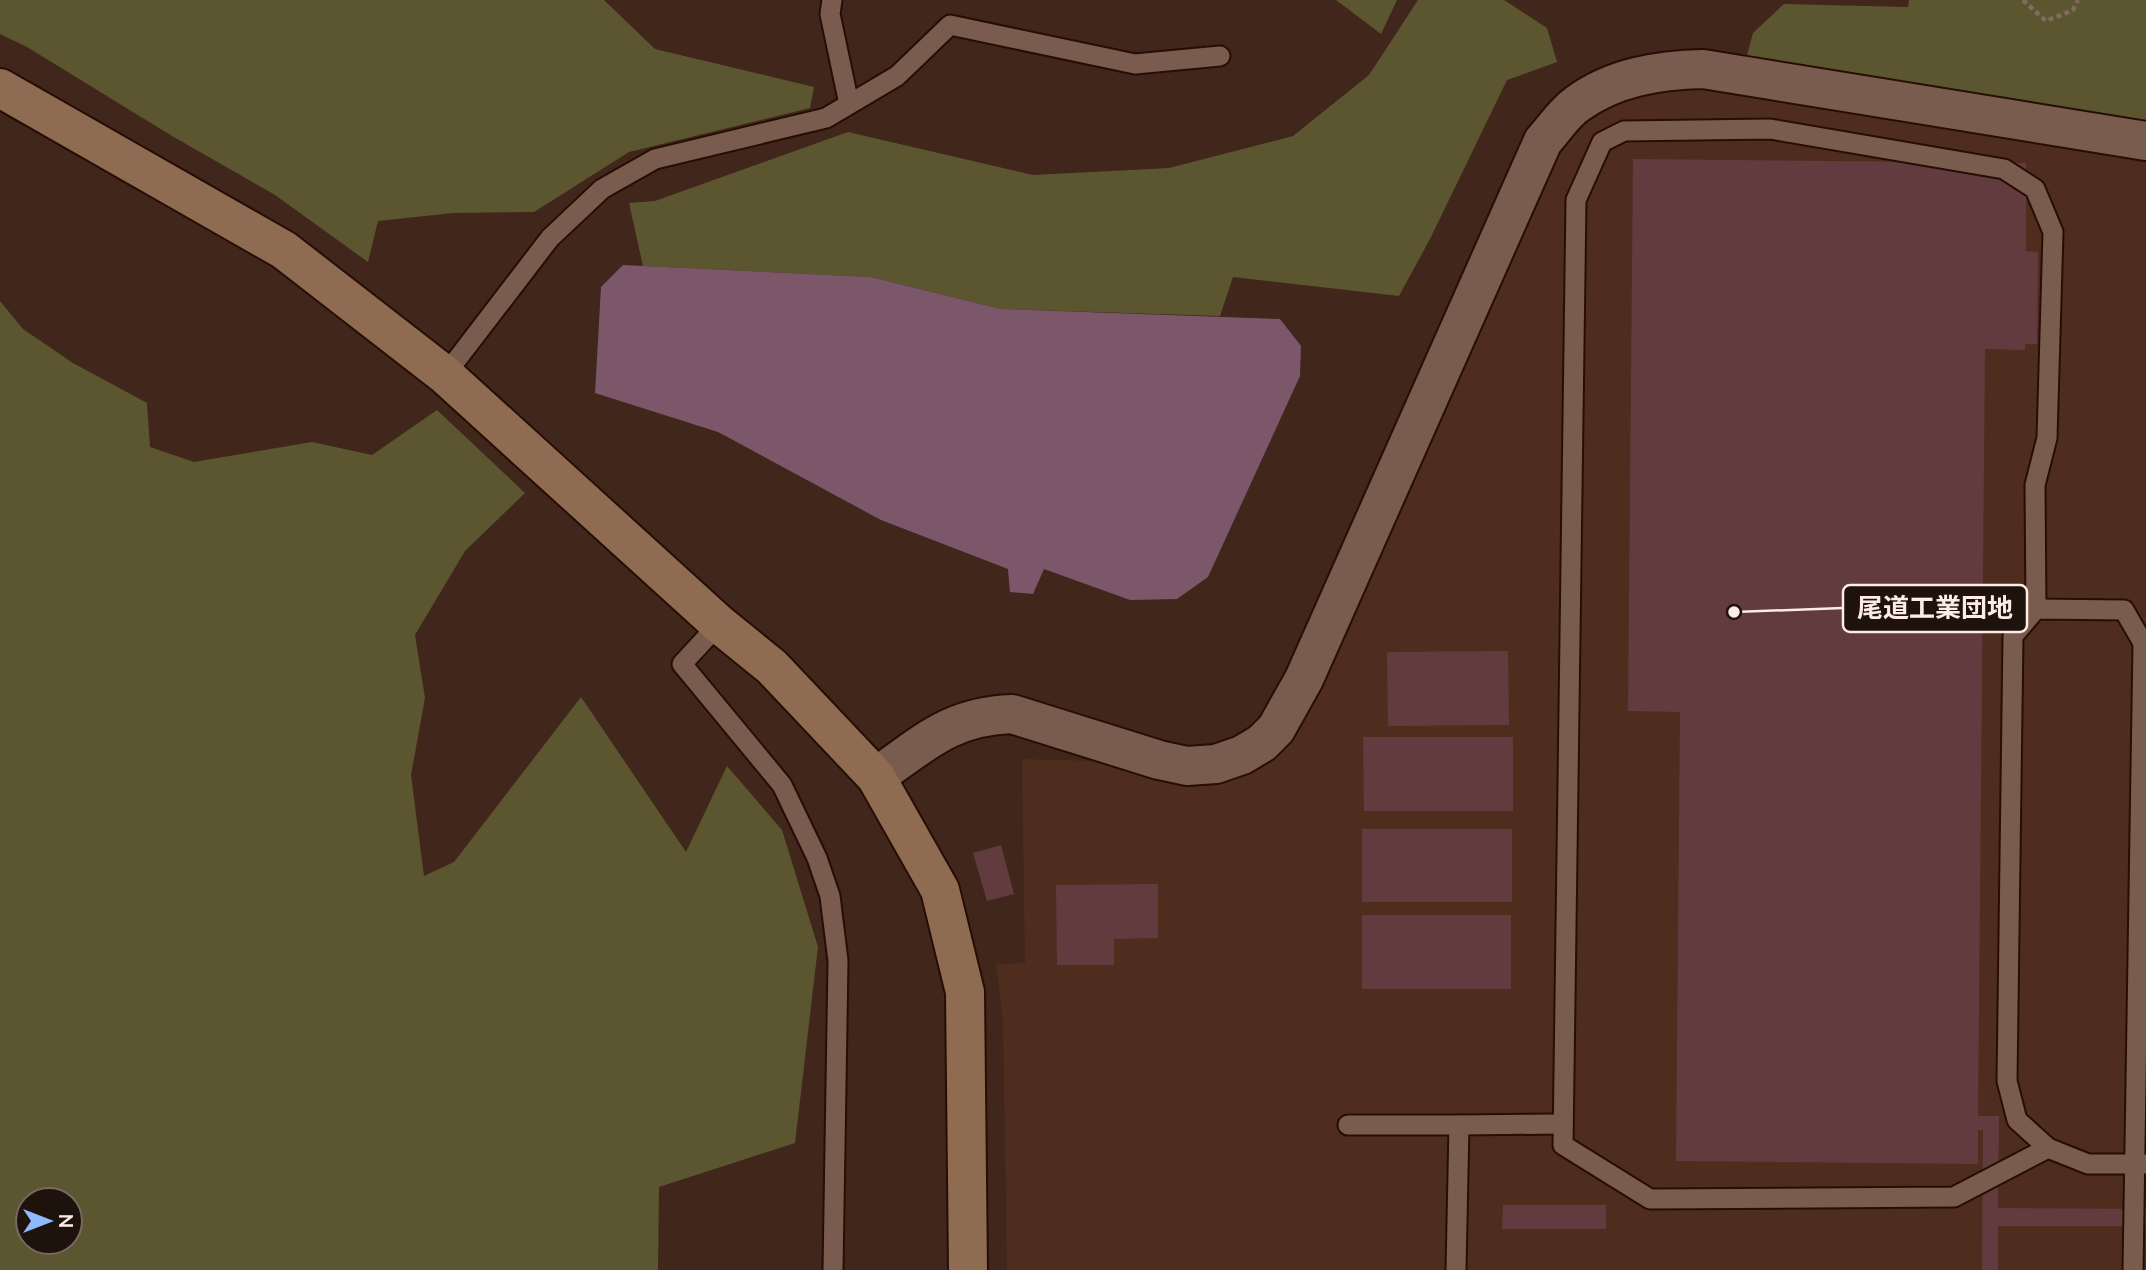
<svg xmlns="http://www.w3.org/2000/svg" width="2146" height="1270" viewBox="0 0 2146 1270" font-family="Mulish,'Noto Sans JP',sans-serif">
<rect width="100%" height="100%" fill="#40261b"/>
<polygon fill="#4e2d1f" points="1611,70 2146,134 2146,1270 1007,1270 1003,1020 996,964 1025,963 1022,759 1129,762 1215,753 1264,725 1525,146"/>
<g fill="#5b5630" fill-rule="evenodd">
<polygon points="0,0 604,0 655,49 814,87 810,108 629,152 534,212 453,213 378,221 368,262 275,195 172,136 27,47 0,34"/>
<polygon points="1336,0 1397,0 1381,34"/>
<polygon points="1418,0 1504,0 1547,28 1557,62 1507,80 1430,239 1399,296 1233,277 1220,316 1001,309 871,277 643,266 629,203 655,201 848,132 1033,175 1169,168 1293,136 1369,75"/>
<polygon points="1909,0 2146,0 2146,121 1746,59 1753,33 1784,4 1908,7"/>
<path d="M0,301L23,329L73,363L147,403L150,447L194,462L312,442L372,455L437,410L525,493L465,551L415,635L425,698L411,775L424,876L454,862L581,697L686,852L727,766L782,830L818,947L795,1143L659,1187L658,1270H0ZM28,1200H70V1242H28Z"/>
</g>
<polygon fill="#7c576a" points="623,265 871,277 1001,309 1280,319 1301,346 1300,376 1208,577 1177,599 1130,600 1044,569 1033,594 1010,592 1008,569 881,520 718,432 595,393 601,287"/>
<g fill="#623b3e">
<polygon points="1633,159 2026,163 2026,251 2038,252 2037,344 2025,344 2025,350 1985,349 1978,1116 1999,1116 1998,1208 2146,1209 2146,1226 1998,1226 1998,1270 1982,1270 1983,1130 1978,1130 1978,1164 1676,1161 1680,712 1628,711"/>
<polygon points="1508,651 1509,725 1388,726 1387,652"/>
<polygon points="1363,737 1513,737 1513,811 1364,811"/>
<rect x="1362" y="829" width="150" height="73"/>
<polygon points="1001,845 1014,894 987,901 973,853"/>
<polygon points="1158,884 1158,938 1114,939 1114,965 1057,965 1056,885"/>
<rect x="1362" y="915" width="149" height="74"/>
<polygon points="1503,1205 1606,1205 1606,1229 1502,1229"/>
</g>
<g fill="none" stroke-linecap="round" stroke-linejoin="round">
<defs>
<g id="lane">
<polyline points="832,0 830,14 849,104"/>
<polyline points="445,375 550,238 602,189 655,159 826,118 897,76 950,25 1135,64 1220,56"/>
<polyline points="2036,609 2035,485 2047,438 2053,232 2035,189 2004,169 1770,129 1624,131 1602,142 1576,200 1563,1145 1650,1199 1954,1197 2048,1148"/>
<polyline points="719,624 682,664 782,785 817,858 830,896 838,961 833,1270"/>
<polyline points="1348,1125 1459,1125"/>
<polyline points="1456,1270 1459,1125 1563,1124"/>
<polyline points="2133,1270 2143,643 2124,610 2036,609 2013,636 2007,1081 2017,1120 2048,1148 2088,1164 2146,1164"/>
</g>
<path id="street" d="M876,777C924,743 951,716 1012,714L1159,760L1187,766L1216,764L1242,755L1262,743L1276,729L1304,679L1543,141C1554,129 1564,113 1577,104C1614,77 1659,70 1703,69L2146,141"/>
<polyline id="secondary" points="0,88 284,250 445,375 719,624 772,667 876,777 940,890 965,992 968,1270"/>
</defs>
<use href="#lane" stroke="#260e04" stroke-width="23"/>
<use href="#street" stroke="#260e04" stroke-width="42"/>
<use href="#secondary" stroke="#260e04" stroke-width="42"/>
<polyline stroke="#816a61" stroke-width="4.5" stroke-dasharray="5 3.5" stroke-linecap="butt" points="2023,0 2046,21 2073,10 2078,0"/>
<use href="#lane" stroke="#7a5c4f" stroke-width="19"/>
<use href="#street" stroke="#7a5c4f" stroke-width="38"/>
<use href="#secondary" stroke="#8e6b51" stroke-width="38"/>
</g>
<path fill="none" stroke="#fdebe4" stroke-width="2.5" d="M1734 612L1843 608"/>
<circle fill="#fdebe4" stroke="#1e120d" stroke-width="2.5" cx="1734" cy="612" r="7"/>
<rect fill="#1e120d" stroke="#fdebe4" stroke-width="2.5" x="1843" y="585" width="184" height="47" rx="7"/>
<g font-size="26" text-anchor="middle" font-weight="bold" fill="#fdebe4">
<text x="1935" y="617">尾道工業団地</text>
</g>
<g transform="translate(49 1221) rotate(90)"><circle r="33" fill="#1e120d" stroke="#776963" stroke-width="2"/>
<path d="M0-5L12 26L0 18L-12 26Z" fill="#8fb8fd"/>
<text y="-10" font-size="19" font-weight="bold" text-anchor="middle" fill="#fdebe4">N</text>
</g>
</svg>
